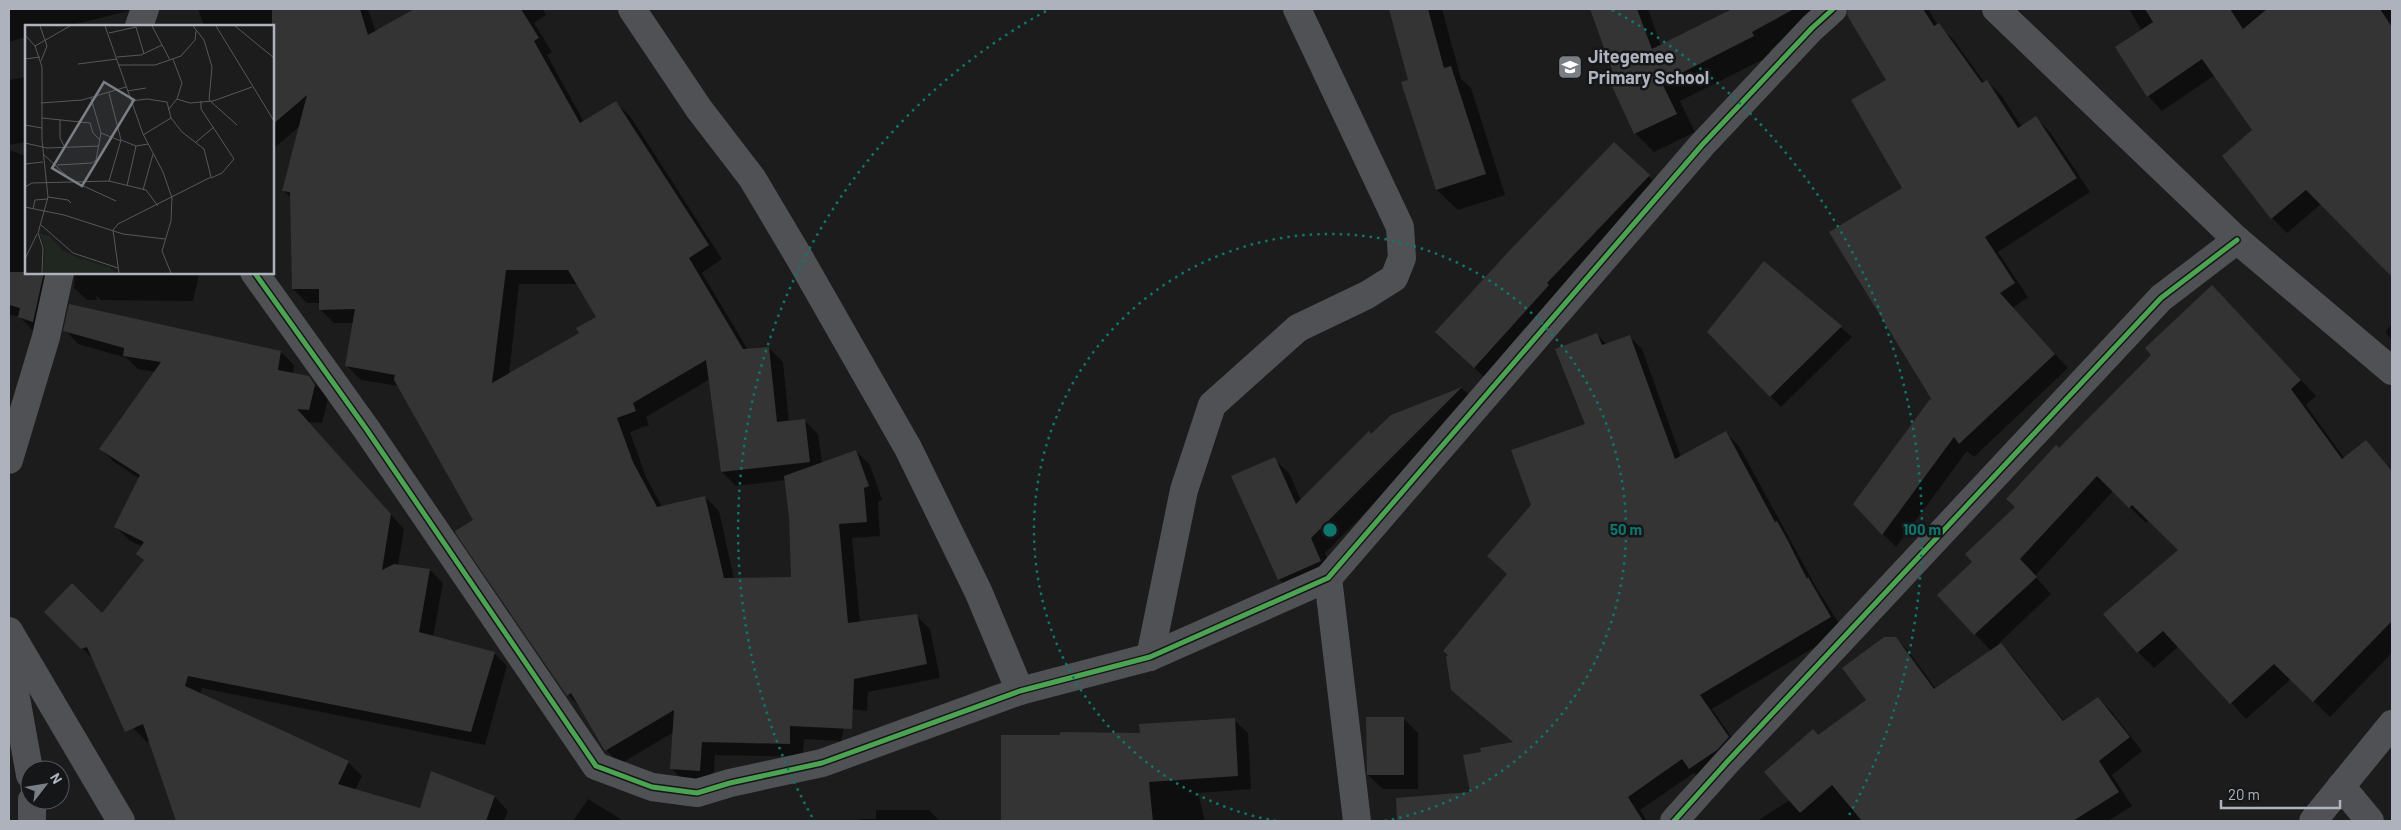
<svg xmlns="http://www.w3.org/2000/svg" width="2401" height="830" viewBox="0 0 2401 830" font-family="Barlow,sans-serif">
<rect width="100%" height="100%" fill="#1c1c1c"/>
<g fill="#0007" fill-rule="evenodd">
<polygon points="9,9 136,9 68,26 26,26 26,37 9,42"/>
<path d="M198,9H368L376,32L417,9H543L546,15L534,23L552,52L547,55L584,122L616,103L630,116L722,259L702,273L748,350L769,348L783,362L789,422L804,420L818,434L822,463L856,451L870,465L882,500L878,502L880,536L852,538L860,623L916,616L930,629L940,678L868,692L867,711L849,709L841,741L804,739L803,757L715,755L713,784L685,782L671,768L674,732L620,764L606,750L581,708L568,695L475,521L399,386L361,380L347,366L354,323H334L320,309V303H307L293,289L292,199L284,191L300,126L272,150V26H204ZM519,284H578L598,317L581,333L509,375ZM710,379L722,472L736,486L786,480L790,517L793,578L734,579L719,511L705,497L662,507L646,477L630,432L649,425L646,417Z"/>
<polygon points="1390,9 1442,9 1461,79 1471,88 1505,195 1458,210 1437,190"/>
<polygon points="1592,9 1648,9 1661,46 1728,12 1726,9 1822,9 1828,19 1770,50 1772,55 1680,101 1695,132 1654,152 1635,133"/>
<polygon points="1859,9 1928,9 1938,25 1952,38 1985,83 1987,81 2001,95 2022,127 2036,118 2050,132 2090,192 1998,252 2028,297 2013,308 2068,368 1974,457 1967,451 1896,547 1883,534 1936,405 1888,80 1849,15"/>
<polygon points="2129,9 2392,9 2392,275 2321,204 2287,233 2272,218 2254,130 2215,75 2162,111 2148,96 2142,31"/>
<polygon points="26,77 26,142 9,145 9,80"/>
<polygon points="1614,143 1670,197 1495,388 1458,352"/>
<polygon points="9,150 26,156 26,272 64,272 46,334 32,330 19,316 9,315"/>
<polygon points="1764,263 1852,337 1781,407 1709,332"/>
<polygon points="75,272 91,272 91,276 93,272 202,272 199,274 193,301 101,300 96,296 97,300 87,300 74,288"/>
<polygon points="2228,302 2316,396 2306,405 2345,459 2366,441 2392,470 2392,653 2330,717 2291,679 2246,719 2179,646 2154,668 2138,652 2179,550 2149,520 2146,523 2113,491 2035,576 2051,594 1999,643 2014,658 2064,721 2098,698 2112,712 2142,751 2112,775 2132,806 2108,821 2001,821 2016,805 1990,821 1884,821 1881,818 1877,821 1757,821 1790,800 1818,736 1867,700 1896,638 1909,652 1936,689 1991,651 1939,595 1974,562 2059,450"/>
<polygon points="2392,324 2392,340 2385,332"/>
<polygon points="65,330 281,352 294,365 293,374 308,377 322,391 328,399 322,423 308,422 404,529 398,566 430,570 443,583 433,637 494,653 507,666 485,745 202,688 200,694 348,762 362,776 355,790 421,809 432,773 495,797 508,811 504,821 178,821 150,740 147,742 133,728 96,662 46,612 102,614 145,561 138,554 143,547 129,540 116,527 140,479 114,462 100,448 155,372 138,369 127,358 78,344"/>
<polygon points="1597,334 1607,345 1629,336 1642,349 1681,457 1726,433 1739,446 1816,587 1843,630 1712,709 1741,751 1703,781 1694,773 1640,810 1647,821 1403,821 1403,799 1471,793 1483,753 1514,743 1452,689 1508,574 1532,506 1587,425"/>
<polygon points="1462,388 1476,402 1325,553 1335,576 1294,594 1279,579 1274,459 1289,473 1301,500 1392,416"/>
<polygon points="1403,718 1418,733 1418,789 1383,789 1368,775"/>
<polygon points="1234,720 1248,733 1251,789 1198,793 1205,821 1003,821 1002,816 1141,734"/>
<polygon points="588,799 619,818 622,821 573,821"/>
<polygon points="876,810 929,810 940,821 860,821 860,819 876,819"/>
</g>
<g fill="#343434" fill-rule="evenodd">
<path d="M272,9H360L368,35L414,9H521L539,38L534,41L580,123L616,101L709,245L689,258L743,349L769,347L777,422L805,419L810,462L721,472L706,360L633,403L636,411L617,418L633,462L657,507L705,496L724,578L791,577L789,517L784,476L856,450L869,486L864,488L867,522L839,524L848,623L917,614L927,664L854,679L852,729L790,726V744L702,742L700,771L670,769L674,710L605,751L571,693L567,696L456,534L455,531L473,520L394,380L395,375L345,366L355,309L319,310V289H292L290,192L282,191L307,95L272,125ZM506,270H568L596,317L576,328L579,333L492,383Z"/>
<polygon points="1389,9 1428,9 1444,68 1451,66 1486,174 1436,190 1401,82 1408,80"/>
<polygon points="1590,9 1637,9 1652,49 1732,9 1794,9 1752,32 1754,36 1662,83 1677,114 1634,134 1611,84 1616,81"/>
<polygon points="1848,9 1923,9 1934,26 1939,23 1982,83 1987,80 2018,128 2036,116 2077,178 1985,237 2015,283 2000,293 2055,354 1959,444 1954,437 1882,535 1853,504 1930,399 1932,400 1829,232 1902,188 1851,100 1886,80 1847,15"/>
<polygon points="2145,9 2230,9 2243,29 2267,9 2380,9 2392,27 2392,277 2306,190 2271,219 2222,156 2252,130 2202,59 2147,97 2115,47 2153,22"/>
<polygon points="1614,142 1650,175 1547,283 1549,285 1474,368 1435,332 1510,250"/>
<polygon points="1764,261 1842,326 1770,397 1707,332"/>
<polygon points="9,272 44,272 33,322 18,317 20,308 9,305"/>
<polygon points="2212,285 2301,380 2291,389 2342,459 2366,440 2392,471 2392,621 2313,702 2274,664 2230,704 2163,631 2137,653 2103,614 2178,550 2132,505 2129,508 2097,476 2020,559 2037,577 1974,635 1937,595 1972,562 1965,554 2015,507 2006,499 2056,445 2059,448 2151,355 2145,348"/>
<polygon points="69,304 281,351 278,370 309,376 315,385 309,410 297,409 391,514 382,570 394,564 430,569 419,632 495,652 471,732 188,676 185,686 349,761 338,784 420,808 431,771 495,796 486,821 176,821 143,724 125,732 87,647 81,649 44,612 72,583 102,613 144,560 136,554 144,542 114,527 140,475 99,449 161,362 123,356 124,348 63,331"/>
<polygon points="1597,333 1602,345 1630,335 1675,459 1726,431 1775,522 1777,521 1787,539 1807,579 1808,577 1831,617 1700,695 1729,737 1717,750 1689,769 1682,759 1628,797 1643,821 1397,821 1396,798 1470,792 1463,755 1481,752 1480,748 1513,742 1451,690 1446,657 1448,655 1443,651 1507,574 1487,556 1531,505 1511,450 1585,424 1555,349"/>
<polygon points="1462,387 1311,538 1321,561 1278,580 1231,476 1275,457 1296,504 1369,431 1371,434 1391,415"/>
<polygon points="1884,637 1896,637 1934,689 2001,643 2063,721 2098,697 2130,737 2099,761 2119,792 2073,821 1862,821 1832,785 1800,813 1764,772 1813,729 1818,735 1866,700 1842,668"/>
<polygon points="1366,717 1404,717 1404,775 1367,775"/>
<polygon points="1235,718 1238,776 1149,782 1153,821 1001,821 1001,735 1060,735 1060,732 1140,733 1139,724"/>
</g>
<g fill="none" stroke-linecap="round" stroke-linejoin="round">
<g stroke="#4f5155" stroke-width="28">
<polyline points="632,9 699,109 752,178 799,257 908,448 978,591 1020,691"/>
<polyline points="1996,9 2237,240 2392,371"/>
<polyline points="139,26 145,9"/>
<polyline points="254,272 367,430 596,766 652,787 697,793 730,783 822,763 1020,691 1150,657 1328,578 1702,145 1812,28 1833,9"/>
<polyline points="9,460 46,337 60,272"/>
<polyline points="1328,578 1357,821"/>
<polyline points="9,631 121,821"/>
<polyline points="1150,657 1184,490 1212,405 1298,328 1367,295 1394,278 1402,258 1400,227 1297,9"/>
<polyline points="9,659 30,775"/>
<polyline points="2341,786 2370,821"/>
<polyline points="32,821 32,800"/>
<polyline points="1674,821 1727,762 2161,298 2237,240"/>
<polyline points="2313,821 2392,724"/>
</g>
<defs>
<g id="cycleway">
<polyline points="254,272 367,430 596,766 652,787 697,793 730,783 822,763 1020,691 1150,657 1328,578 1702,145 1812,28 1833,9"/>
<polyline points="1674,821 1727,762 2161,298 2237,240"/>
</g>
</defs>
<use href="#cycleway" stroke="#151618" stroke-width="8"/>
<use href="#cycleway" stroke="#4ca352" stroke-width="5"/>
</g>
<g fill="none" stroke="#0f766e" stroke-width="2.5" stroke-dasharray="2.5 5">
<path d="M1276 821A296 296 0 1 1 1384 821"/>
<path d="M812 817A592 592 0 0 1 1048 10M1612 10A592 592 0 0 1 1848 817"/>
</g>
<defs>
<symbol id="school-square" viewBox="-11 -11 22 22"><rect x="-9" y="-9" width="18" height="18" rx="4" fill="#7a7e85" stroke="#151618"/><path d="M0-5L7-2L0 1L-7-2ZM-4 1L0 2.5L4 1V4Q0 6-4 4Z" fill="#fff"/></symbol>
</defs>
<g fill-rule="evenodd">
<use href="#school-square" x="1556" y="53" width="28" height="28"/>
</g>
<g text-anchor="middle" stroke-width="5" stroke-linejoin="round" paint-order="stroke">
<g font-size="18" font-weight="bold" fill="#adb2bd" stroke="#151618" text-anchor="start">
<text x="1588" y="63">Jitegemee<tspan x="1588" dy="21">Primary School</tspan></text>
</g>
</g>
<g transform="translate(25 25)">
<rect width="249" height="249" fill="#1c1c1c"/>
<path d="M14,208L25,211L37,225L53,233L84,242L91,248H18L20,222Z" fill="#1f2720"/>
<path fill="none" stroke="#56585c" stroke-width="1" d="M15,1L22,21L16,36M80,1L118,109L138,147L147,173L146,196L137,226L146,248M127,1L145,35M168,1L179,15L187,42L184,75L212,100M191,1L249,96M210,1L249,33M84,8L111,2L119,29M0,10L10,21L17,42V115L23,172L13,208L18,223L17,248M10,21L45,1M92,32L116,30L137,20M0,34L15,32M53,39L92,34M93,40H130L156,31L170,15L171,6M102,66L121,63M84,68L96,115L84,156M152,74L165,78L188,76L227,62M176,76V84L209,134L197,148L186,153M16,78L57,75L101,62M143,85L152,74L157,58L148,34M17,93L65,98L68,108L75,115M35,95V113L39,121M0,100L17,103M76,108L96,116M118,110L146,93M96,115L111,121L123,119M171,117L189,102M0,118L22,123L74,121M18,129L46,155M0,139L18,137M32,140L67,138L71,135L76,108L66,73M52,158L91,176M102,161L111,121M0,162L7,158L84,156L121,165L133,181M118,165L128,129M23,172L43,175L46,178M0,182L39,190L98,209L140,214M8,184L10,175L23,174M16,200L48,228L93,243M0,234L12,209M94,248L88,205L93,199L186,152L179,124L157,107L146,93L142,77L122,74L106,76"/>
<path fill="#7a7e85" fill-opacity="0.15" stroke="#7a7e85" stroke-width="2.5" d="M79,57L109,75L57,161L27,143Z"/>
<rect width="249" height="249" fill="none" stroke="#adb2bd" stroke-width="2.5"/>
</g>
<circle cx="1330" cy="530" r="8" fill="#0f766e" stroke="#151618" stroke-width="2.5"/>
<g font-size="15" text-anchor="middle" font-weight="bold" fill="#0f766e" stroke="#151618" stroke-width="5" stroke-linejoin="round" paint-order="stroke">
<text x="1626" y="535">50 m</text>
<text x="1922" y="535">100 m</text>
</g>
<rect width="2401" height="830" fill="none" stroke="#adb2bd" stroke-width="20"/>
<g transform="translate(45 785) rotate(59)"><circle r="24" fill="#151618" stroke="#52545a"/>
<path d="M0-4L9 19L0 12L-9 19Z" fill="#7a7e85"/>
<text y="-8" font-size="14" font-weight="bold" text-anchor="middle" fill="#adb2bd">N</text>
</g>
<path d="M2221 800v8h119v-8" fill="none" stroke="#adb2bd" stroke-width="2.5"/>
<text x="2228" y="800" font-size="15" fill="#adb2bd" stroke="#151618" stroke-width="4" paint-order="stroke">20 m</text>
</svg>
